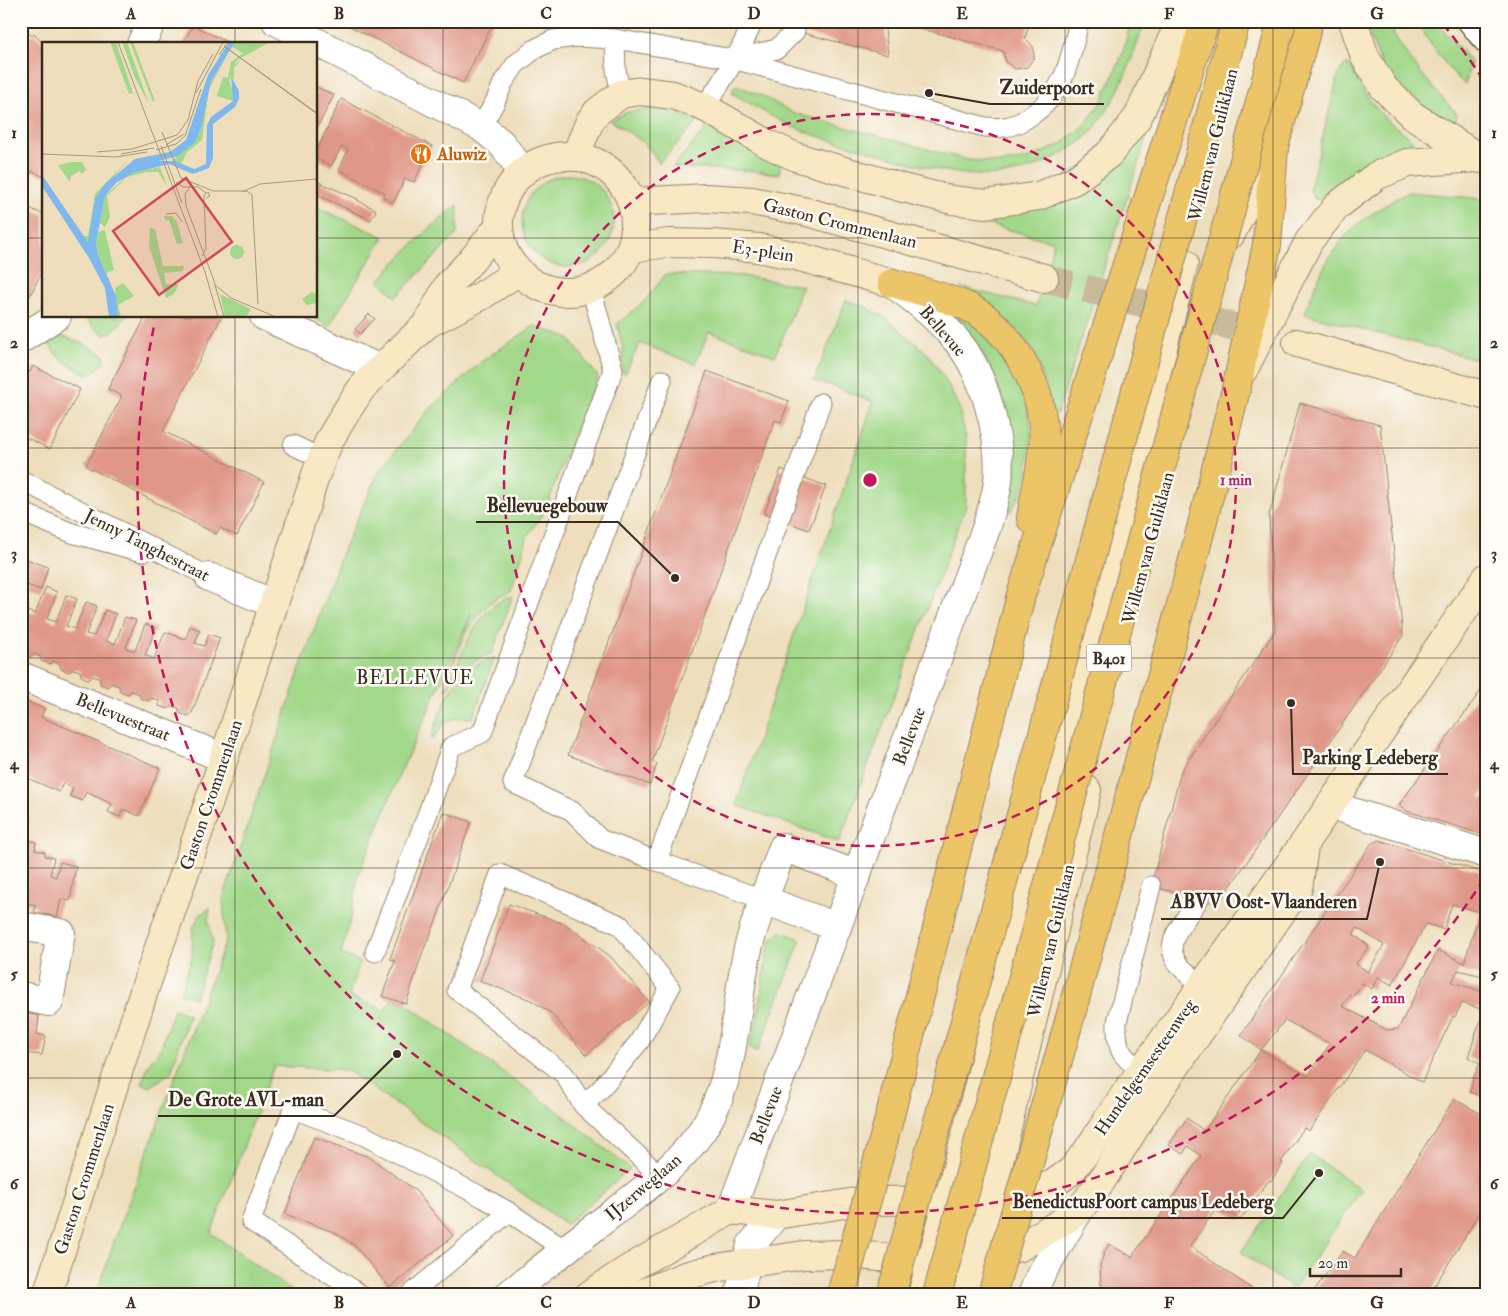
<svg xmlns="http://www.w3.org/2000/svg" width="1508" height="1316" viewBox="0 0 1508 1316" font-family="'IM FELL Double Pica',serif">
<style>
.green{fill:#a1d889;stroke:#6e8154}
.building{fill:#e09787;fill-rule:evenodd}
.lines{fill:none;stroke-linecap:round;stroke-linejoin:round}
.secondary-tunnel{stroke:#caba9c;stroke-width:28;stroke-dasharray:28 14;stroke-linecap:butt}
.lane-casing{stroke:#94846d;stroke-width:21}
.street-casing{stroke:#94846d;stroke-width:30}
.secondary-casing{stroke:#94846d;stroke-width:30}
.primary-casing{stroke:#94846d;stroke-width:30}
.highway-casing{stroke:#94846d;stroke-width:30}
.lane{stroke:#fff;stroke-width:19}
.street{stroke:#fff;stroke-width:28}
.secondary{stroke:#f8e8c3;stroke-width:28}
.primary{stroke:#edc569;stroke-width:28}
.highway{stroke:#edc569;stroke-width:28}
.tram{stroke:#3b2a1e;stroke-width:1}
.highway-bridge-casing{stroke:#94846d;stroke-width:30;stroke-linecap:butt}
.highway-bridge{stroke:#edc569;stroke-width:28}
.grid{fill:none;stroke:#3b2a1e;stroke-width:1;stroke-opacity:0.55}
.ring{fill:none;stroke:#c2185b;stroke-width:2.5;stroke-dasharray:9 6}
.labels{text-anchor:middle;stroke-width:5;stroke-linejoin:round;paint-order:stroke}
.shield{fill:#fdfcf7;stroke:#75695f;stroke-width:1}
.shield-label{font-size:16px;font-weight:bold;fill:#3b2a1e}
.street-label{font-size:18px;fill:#3b2a1e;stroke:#fdfcf7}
.food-label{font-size:18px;font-weight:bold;fill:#c56008;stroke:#fdfcf7;text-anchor:start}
.neighbourhood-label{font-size:19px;letter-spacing:1px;fill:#3b2a1e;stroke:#fdfcf7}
.inset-road{fill:none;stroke:#a6967d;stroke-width:1}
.view{fill:#d1495b;fill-opacity:0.15;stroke:#d1495b;stroke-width:2.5}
.inset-edge{fill:none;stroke:#3b2a1e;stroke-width:2.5}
.centre{fill:#c2185b;stroke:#fdfcf7;stroke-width:2.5}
.ring-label{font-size:15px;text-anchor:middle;font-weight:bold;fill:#c2185b;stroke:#fdfcf7;stroke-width:5;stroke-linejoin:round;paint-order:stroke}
.leader{fill:none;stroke:#3b2a1e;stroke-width:2}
.callout-dot{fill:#3b2a1e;stroke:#fdfcf7;stroke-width:2}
.callout-label{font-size:19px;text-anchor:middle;font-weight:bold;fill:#3b2a1e;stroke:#fdfcf7;stroke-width:5;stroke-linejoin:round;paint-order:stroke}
.neatline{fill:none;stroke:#3b2a1e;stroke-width:2}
.grid-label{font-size:16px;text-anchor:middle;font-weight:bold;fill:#3b2a1e}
</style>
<rect width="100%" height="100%" fill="#fdfcf7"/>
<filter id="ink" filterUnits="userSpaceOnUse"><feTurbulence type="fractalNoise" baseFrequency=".02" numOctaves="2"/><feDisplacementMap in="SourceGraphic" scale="10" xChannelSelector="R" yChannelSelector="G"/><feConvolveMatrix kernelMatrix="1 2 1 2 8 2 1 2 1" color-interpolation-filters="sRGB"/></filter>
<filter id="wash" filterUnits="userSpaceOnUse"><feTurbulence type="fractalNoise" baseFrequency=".0096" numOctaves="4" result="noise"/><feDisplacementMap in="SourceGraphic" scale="20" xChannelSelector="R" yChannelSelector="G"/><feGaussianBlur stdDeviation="1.12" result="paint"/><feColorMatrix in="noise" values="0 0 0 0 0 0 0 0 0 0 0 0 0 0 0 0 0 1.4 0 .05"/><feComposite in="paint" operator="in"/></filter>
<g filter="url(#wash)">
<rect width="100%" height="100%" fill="#eedebc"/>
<g class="green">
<path d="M1131 21H1145C1131 61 1117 107 1085 138 1068 153 1030 172 1007 174 959 180 912 163 867 150 838 142 807 135 781 121 764 113 748 102 732 93L735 85 763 96 793 113 968 160 1002 163 1027 159 1062 144 1086 123 1102 101 1122 55Z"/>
<path d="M1364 21H1387C1404 57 1431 85 1457 114L1453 129 1388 81Z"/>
<path d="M1416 21H1438L1445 32 1471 62 1465 85C1445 66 1430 44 1416 21Z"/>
<path d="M1345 65H1349L1352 69C1362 91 1374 109 1393 125 1400 131 1409 135 1414 143L1410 148 1358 169 1323 196 1319 199H1314L1310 188 1339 72Z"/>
<path d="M652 109 671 112 698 121 659 163C649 144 629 131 610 121L627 112Z"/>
<path d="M708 126 781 162 779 174C744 169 708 170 673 167Z"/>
<path d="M1146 127H1150L1057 414 1052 412C1047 395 1043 377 1037 360 1023 326 990 306 960 287L1036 306 1054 242 973 220 977 215 1005 214Z"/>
<circle cx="568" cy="221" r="46"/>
<path d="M1409 192 1466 197 1487 200V362L1305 314C1327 248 1347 224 1409 192Z"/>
<path d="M458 205 457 234 396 297 379 281C403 252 429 228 458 205Z"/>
<path d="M316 207 384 237 329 326 310 316H316Z"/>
<path d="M666 274 742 276 803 286 775 356 709 332 695 364 640 343 625 374 622 372 623 347 617 324 644 302Z"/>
<path d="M846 300 868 308 886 318 928 354 945 379 958 405 966 438V506L839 842 736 805 873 402 833 386 814 381Z"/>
<path d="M88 316H128L113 331 105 335 94 328 87 319Z"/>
<path d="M957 317 977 325 1001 350 1024 393 1031 427 1028 474 1022 491 1011 511H1007C1019 438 1005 374 957 317Z"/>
<path d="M534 326 568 337 598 377 565 456 546 509 528 535 511 591C506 594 499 596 494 600 470 617 459 650 448 675L471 614 398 778 358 876 351 917 341 954 360 962 349 996 385 1010 392 999 406 1004 558 1111 630 1169 566 1224 347 1070 274 1066 211 1233 298 1295H96L116 1236 226 940 223 899 303 660 343 550 379 471 428 411 482 361Z"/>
<path d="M52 335C71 337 87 345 104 355 105 365 97 371 88 374 72 368 51 357 48 338Z"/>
<path d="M513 596 492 653C472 661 458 672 446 690 459 661 470 625 495 604 500 600 507 598 513 596Z"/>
<path d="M495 657 473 718C452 716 444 720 434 739L431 738C441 711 450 679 477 665 482 661 489 660 495 657Z"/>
<path d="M210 908 208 921 213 942 195 998 180 993 192 957 193 928 200 915Z"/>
<path d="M781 932 801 939 758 1051 749 1049 757 1020 769 944 775 936Z"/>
<path d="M174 1009 189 1015 171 1072 150 1087 142 1083 149 1063 160 1050Z"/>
<path d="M1310 1154 1362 1190 1293 1289 1241 1252Z"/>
</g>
<g id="blocks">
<g class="building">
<path d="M21 21 29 29 27 31 32 36 34 34 44 45V177L32 171 31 174 21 169Z"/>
<path d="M339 21H494L463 83Z"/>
<path d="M760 21H884L888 55 760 22Z"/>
<path d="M893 21H1030L1025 38 1033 46 1034 58 1027 67 1016 69 1006 62 1003 51Z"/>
<path d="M193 25 231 44H183Z"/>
<path d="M316 87 334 95 316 130Z"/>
<path d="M341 99 432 146 414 182 405 179 393 203 383 197 385 193 339 170 348 150 342 146 331 166 316 158V152Z"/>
<path d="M316 181 358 199 357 200 376 210 371 220 316 194Z"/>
<path d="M21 204 44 215V268L21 313Z"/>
<path d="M369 314 375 319 360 334 355 329Z"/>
<path d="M146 316H222L163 431 264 482 237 536 220 528 216 534 86 466 122 396 108 389Z"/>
<path d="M33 366 80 389 50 449 21 435V368L30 372Z"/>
<path d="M707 371 789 401 781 422 775 420 652 762 657 764 650 785 568 755Z"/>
<path d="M1300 403 1380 425 1403 636 1218 904 1151 886 1181 771 1275 631 1269 516Z"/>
<path d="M781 469 826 486 809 530 764 514Z"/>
<path d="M21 557 48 567 41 590 21 583Z"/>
<path d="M46 587 57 592 47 619 56 622 66 595 77 599 66 626 75 629 86 602 97 606 86 634 94 636 105 610 116 614 106 641 115 644 125 617 136 620 126 648 135 651 145 624 156 628 145 655 154 659 165 632 186 639 190 626 200 630 195 643 204 646 209 634 220 638 192 713 188 716 179 713V708L171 706 168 709 159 706V701L152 698 148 701 140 698 139 694 132 691 128 694 120 691 119 686 112 683 108 687 100 684V679L93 676 89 680 81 676 80 671 73 669 69 672 61 669 60 664 53 661 50 664 41 661V657L34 654 30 657 22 654 21 603 29 606 27 611 35 614Z"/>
<path d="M1487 682V788L1480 798 1487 800V836L1407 811 1399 805Z"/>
<path d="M23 700 45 709 41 717 160 768 139 816 123 809 120 817 108 812 112 804 86 792 82 801 70 796 73 788 63 783 59 792 21 775V764L26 753 21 751V704Z"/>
<path d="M443 812 471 822 434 926 423 951 406 1004 382 996 395 961 390 959Z"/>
<path d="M21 839 36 842 35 850 45 852V856L54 858 50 875 56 877 60 862 76 866 70 901 61 899 57 917 34 912 36 905 21 902Z"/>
<path d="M1379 840 1487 874V977L1458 970 1452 982 1487 993V1099L1470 1092 1473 1079 1480 1063 1468 1057 1484 1010 1462 1003 1455 1017 1453 1016 1422 1082 1365 1050 1309 1131 1304 1128 1281 1162 1283 1163 1271 1181 1269 1180 1240 1220 1218 1206 1190 1246 1252 1289 1249 1295H1104L1101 1283 1100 1266 1104 1253 1109 1244 1132 1257 1201 1156 1188 1146 1183 1154 1169 1145 1187 1118 1204 1131 1261 1050 1308 1076 1330 1044 1285 1020 1261 1050 1241 1035 1372 843ZM1452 904 1480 912 1464 963 1438 950 1398 1029 1387 1030 1342 1006 1350 996 1349 994 1354 995 1362 983 1372 989 1378 977 1392 985 1426 924 1444 929ZM1357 928 1384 945 1368 972 1356 964 1369 946 1353 934Z"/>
<path d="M509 904 565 924 610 956 649 1002 586 1055 551 1013 531 1000 480 981Z"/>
<path d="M21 1012 39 1016 37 1034 46 1036 42 1055 21 1053Z"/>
<path d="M1454 1099 1487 1117V1201L1429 1295H1311L1343 1251 1355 1258Z"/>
<path d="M314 1137 369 1157 415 1190 453 1236 390 1288 355 1246 336 1233 285 1214Z"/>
</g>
</g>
</g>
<g filter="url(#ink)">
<use href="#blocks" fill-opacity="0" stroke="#94846d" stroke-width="1"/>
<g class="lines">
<path class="secondary-tunnel" d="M1044 278 1297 343"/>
<g class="lane-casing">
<g id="lane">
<path d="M1466 21 1487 46"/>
<path d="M615 39 616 70 621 94"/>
<path d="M734 59 777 49 795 31"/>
<path d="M704 107C723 81 741 51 753 21"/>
<path d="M481 127 495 102 504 81 516 64 535 49 553 40 576 37 615 39 733 59 985 127C991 127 998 128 1004 127 1013 126 1022 122 1029 117 1065 94 1070 60 1079 21"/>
<path d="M293 445 322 459"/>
<path d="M21 480 209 577"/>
<path d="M21 512 72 533 143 552"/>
<path d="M657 861 600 839 572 811 513 783 662 380"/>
<path d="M1199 899C1172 938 1154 954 1203 984L1206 997"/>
<path d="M764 900 657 861 821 403"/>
<path d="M375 952 426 818 451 747 482 733 613 370 591 288"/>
<path d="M1142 1071C1120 1056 1116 1048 1117 1022L1151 886"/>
<path d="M583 1105 599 1091 639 1042 670 988 620 925 500 874 457 990 564 1074 583 1105 660 1176"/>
<path d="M361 1295 251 1221 293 1109 363 1135 484 1198 509 1212 565 1250"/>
<path d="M410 1295 509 1212"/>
</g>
</g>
<g class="street-casing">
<g id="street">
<path d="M276 21 481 127 501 143 523 172"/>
<path d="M141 44 152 21"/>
<path d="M264 316 380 369"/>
<path d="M21 339 57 316"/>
<path d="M209 577 274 604"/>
<path d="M21 676 224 758"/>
<path d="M1330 805 1487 854"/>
<path d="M764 900 837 927"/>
<path d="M21 926 61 933 49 1002 21 996"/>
<path d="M731 1210 987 526C991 511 996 497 998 482 1002 439 985 374 957 341 938 318 916 300 892 283"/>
<path d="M508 1295C542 1268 575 1242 609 1216 645 1188 686 1161 709 1119 736 1069 734 1013 746 958 754 920 770 884 783 847L857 875"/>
<path d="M739 1295 751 1245 776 1215"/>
<path d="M1032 1295 1040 1276 1078 1212"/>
</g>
</g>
<g class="secondary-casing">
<g id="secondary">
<path d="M1353 21 1365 57 1384 88 1412 115 1481 159"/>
<circle cx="567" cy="224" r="68"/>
<path d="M575 157 590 121 597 112 621 94 641 91 673 95 704 107 768 144 796 157 903 188 952 200 986 204 1039 196 1075 180 1109 154 1138 117 1180 21"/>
<path d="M632 202 706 198 752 201 807 212 1044 278"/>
<path d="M1231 234 1274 147"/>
<path d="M631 248 669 243 714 244 759 248 796 256 892 283"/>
<path d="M427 324 448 285 472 260 499 226"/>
<path d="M1297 343 1487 396"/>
<path d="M1244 369 1309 241 1337 206 1376 176 1407 163 1477 158"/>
<path d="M985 1256 1020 1247 1078 1212 1102 1180 1148 1107 1298 888 1304 847"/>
<path d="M47 1295 144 991 224 758 316 474 329 441 346 412 361 389 380 369 427 324 481 296 519 271"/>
<path d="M589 1295 627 1270 731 1210 776 1215 862 1201 990 1200 1031 1191 1053 1184 1071 1171 1087 1151 1127 1091 1305 842 1487 577"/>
<path d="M638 1295 685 1276 715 1268 804 1255 846 1254 923 1261"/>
<path d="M922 1295 970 1120 1184 263"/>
<path d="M966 1295 974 1260 990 1200 1087 790"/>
</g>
</g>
<g class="primary-casing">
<path id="primary" d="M1237 385 1267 245 1274 146 1309 21"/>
</g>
<g class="highway-casing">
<g id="highway">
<path d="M892 283C918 290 943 296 968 307 1009 327 1039 380 1043 425 1046 453 1035 490 1031 519"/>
<path d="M1193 560 1237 385"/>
<path d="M1021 595 1205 21"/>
</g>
</g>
<use href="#lane" class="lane"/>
<use href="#street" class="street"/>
<use href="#secondary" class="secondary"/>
<use href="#primary" class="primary"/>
<use href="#highway" class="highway"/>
<g class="tram">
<path d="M1454 21 1473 46 1487 59"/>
<path d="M1478 21 1487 33"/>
</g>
<g class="highway-bridge-casing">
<g id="highway-bridge">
<path d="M841 1295 888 1123 1021 595"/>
<path d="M891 1295 1236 21"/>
<path d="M937 1295 1282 21"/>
<path d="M992 1295 1071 1014 1193 560"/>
</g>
</g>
<use href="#highway-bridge" class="highway-bridge"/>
</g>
</g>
<path class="grid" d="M235 21V44M443 21V1295M650 21V1295M858 21V1295M1065 21V1295M1273 21V1295M21 238H44M316 238H1487M235 316V1295M21 448H1487M21 658H1487M21 868H1487M21 1078H1487"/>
<g class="ring">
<circle cx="870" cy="480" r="366"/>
<path d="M1484 879A732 732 0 0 1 155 322M1443 24A732 732 0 0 1 1484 81"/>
</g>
<defs>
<g id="restaurant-disc" transform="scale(1.125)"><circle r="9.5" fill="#e8710a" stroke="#fdfcf7"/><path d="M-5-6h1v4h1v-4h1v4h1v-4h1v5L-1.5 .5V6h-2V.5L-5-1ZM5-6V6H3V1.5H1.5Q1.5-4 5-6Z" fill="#fff"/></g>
</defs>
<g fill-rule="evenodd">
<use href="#restaurant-disc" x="421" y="154"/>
</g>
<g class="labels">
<rect class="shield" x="1086.5" y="644.5" width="45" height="27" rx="4"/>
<g class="shield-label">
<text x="1109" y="664">B401</text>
</g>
<g class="street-label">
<text transform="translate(1213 145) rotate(-76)" y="6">Willem van Guliklaan</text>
<text transform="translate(840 223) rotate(14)" y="6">Gaston Crommenlaan</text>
<text transform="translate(763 251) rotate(9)" y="6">E3-plein</text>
<text transform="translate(943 331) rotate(49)" y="6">Bellevue</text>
<text transform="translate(147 545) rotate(27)" y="6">Jenny Tanghestraat</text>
<text transform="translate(1148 548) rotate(-75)" y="6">Willem van Guliklaan</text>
<text transform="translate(123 717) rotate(22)" y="6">Bellevuestraat</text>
<text transform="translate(909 736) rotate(-69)" y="6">Bellevue</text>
<text transform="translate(211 795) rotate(-71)" y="6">Gaston Crommenlaan</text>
<text transform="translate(1051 941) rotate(-77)" y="6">Willem van Guliklaan</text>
<text transform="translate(1145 1067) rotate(-55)" y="6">Hundelgemsesteenweg</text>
<text transform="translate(766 1115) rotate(-69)" y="6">Bellevue</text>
<text transform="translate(84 1179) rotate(-72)" y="6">Gaston Crommenlaan</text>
<text transform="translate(643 1187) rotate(-40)" y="6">IJzerweglaan</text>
</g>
<g class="food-label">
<text x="437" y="160">Aluwiz</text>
</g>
<g class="neighbourhood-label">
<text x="415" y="684">BELLEVUE</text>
</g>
</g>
<g transform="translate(42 42)">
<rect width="275" height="275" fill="#eedebc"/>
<path d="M68 0H74L91 51 87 52ZM80 0H85L107 62 93 36ZM88 0H91L113 59 111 60ZM193 0H228L195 18 193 21 191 29 194 21 199 17 192 27V37L189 34 187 39 192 52 191 59 175 54 181 35 186 36 189 20 201 11 190 5ZM187 10 167 47 160 98 145 110 139 122 131 118 155 95 167 43ZM86 118 53 157 47 198 43 200 34 186 41 194H46L53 152ZM30 120H40L44 128 40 132 37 129 29 134 28 140 16 123ZM118 125 125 144 116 130H104L85 135 65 154 68 175 63 185 58 181 56 190 63 188 72 228 64 231 56 213 54 200 63 154 87 132ZM122 174H130L135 180 141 201 135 202 127 178 124 179ZM108 186 113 187 121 224H142L141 229 122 231 124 242H137L132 252 124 256 107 204ZM188 210a7 7 0 1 1 14 0a7 7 0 1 1-14 0ZM81 241 92 254 76 263 79 275H76L73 246ZM275 247V261L264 263 260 257 270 250 274 252ZM178 252 209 267 204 275H183Z" fill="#a1d889"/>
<path d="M187 0H193L169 39 159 86 153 100 136 114 116 119H133L152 127 164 122 165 83 169 75 191 59 189 34 197 49V57L193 65 171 82V116L167 126 151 132 127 122 91 131 74 141 63 154 54 200 56 213 74 254 76 275H67L63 246 47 216 0 144V133L46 200 53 157 63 142 93 117 128 110 144 98 166 33Z" fill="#7fb7ef"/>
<path class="inset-road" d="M76 0 163 230 176 275M182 4 275 72M182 4 275 71M177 13 186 0M154 51 181 0M120 90 139 136 171 149H205L210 153 216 262M124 103 142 92M119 104 140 161M114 108 134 102 143 94 159 47M55 110 90 107 135 93 146 78 156 39 171 12M0 112 74 115 105 110M79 112 112 106M134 140 141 145H156L164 151M200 150 218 142 275 137M144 164 143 152 148 145M144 164 171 236 182 275M124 172 134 171 140 180M160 214 164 207 162 153 166 150 168 154 164 156M173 243 189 256 234 275"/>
<path class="view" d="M144 136 190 200 117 253 71 189Z"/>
<rect width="275" height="275" class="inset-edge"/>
</g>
<circle cx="870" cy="480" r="8" class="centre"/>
<g class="ring-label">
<text x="1236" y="485">1 min</text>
<text x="1388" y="1003">2 min</text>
</g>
<path class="leader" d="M929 93L990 104H1104M675 578L618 522H476M1291 703L1293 774H1448M1380 862L1367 919H1161M397 1054L334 1116H158M1319 1173L1283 1218H1002"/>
<g class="callout-dot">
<circle cx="929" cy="93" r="5"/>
<circle cx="675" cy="578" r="5"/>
<circle cx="1291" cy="703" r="5"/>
<circle cx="1380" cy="862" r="5"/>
<circle cx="397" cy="1054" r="5"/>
<circle cx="1319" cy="1173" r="5"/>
</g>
<g class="callout-label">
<text x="1047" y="94">Zuiderpoort</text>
<text x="547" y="512">Bellevuegebouw</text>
<text x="1370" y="764">Parking Ledeberg</text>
<text x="1264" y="908">ABVV Oost-Vlaanderen</text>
<text x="246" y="1106">De Grote AVL-man</text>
<text x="1143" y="1208">BenedictusPoort campus Ledeberg</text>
</g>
<rect width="1508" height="1316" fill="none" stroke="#fdfcf7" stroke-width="55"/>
<path d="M1310 1268v8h91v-8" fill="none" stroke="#3b2a1e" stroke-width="2.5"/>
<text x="1318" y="1268" font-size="15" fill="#3b2a1e" stroke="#fdfcf7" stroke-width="4" paint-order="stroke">20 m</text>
<rect x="28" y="28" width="1452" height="1260" class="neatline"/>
<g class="grid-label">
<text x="131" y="19">A</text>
<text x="339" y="19">B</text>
<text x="546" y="19">C</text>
<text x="754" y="19">D</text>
<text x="962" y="19">E</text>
<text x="1169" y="19">F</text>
<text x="1377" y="19">G</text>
<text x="14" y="138">1</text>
<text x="1494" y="138">1</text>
<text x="14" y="348">2</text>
<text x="1494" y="348">2</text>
<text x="14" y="559">3</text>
<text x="1494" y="559">3</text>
<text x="14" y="769">4</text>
<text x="1494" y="769">4</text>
<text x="14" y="979">5</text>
<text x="1494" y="979">5</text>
<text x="14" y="1189">6</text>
<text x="1494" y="1189">6</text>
<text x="131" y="1308">A</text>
<text x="339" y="1308">B</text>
<text x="546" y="1308">C</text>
<text x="754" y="1308">D</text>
<text x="962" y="1308">E</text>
<text x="1169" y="1308">F</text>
<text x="1377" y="1308">G</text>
</g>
</svg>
